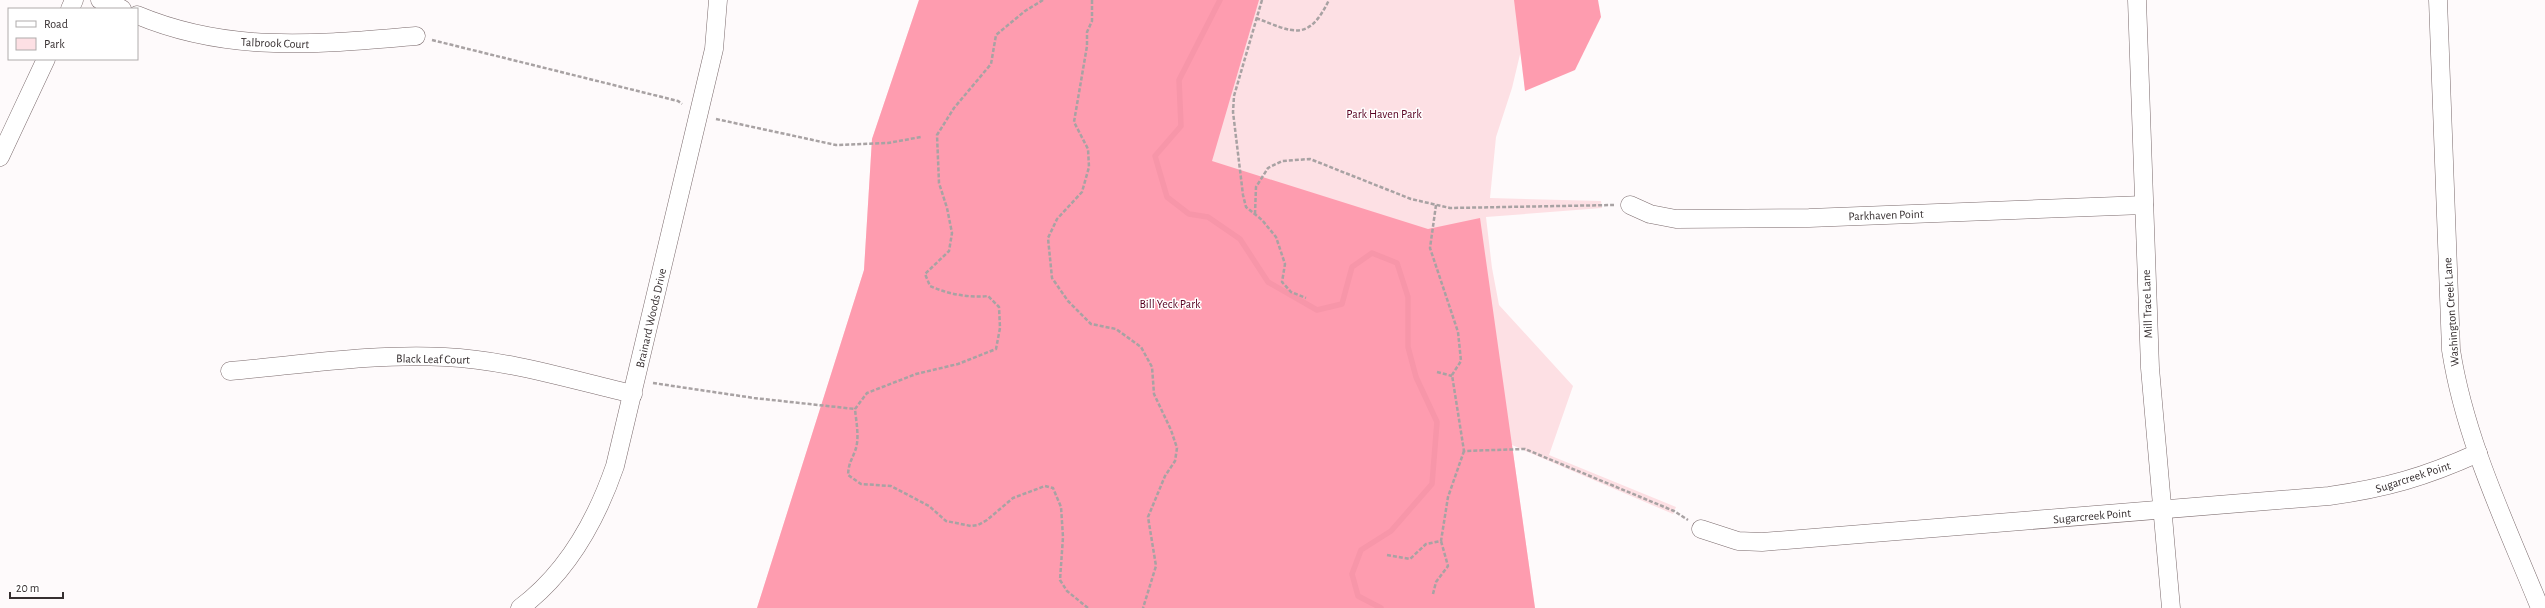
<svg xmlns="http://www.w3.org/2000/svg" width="2545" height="608" viewBox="0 0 2545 608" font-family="'Alegreya Sans',sans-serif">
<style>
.green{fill:#fde0e4}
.forest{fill:#fe9caf}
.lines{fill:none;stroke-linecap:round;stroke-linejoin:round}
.stream{stroke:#f796a9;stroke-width:5.5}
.minor-casing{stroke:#7b6b6d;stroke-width:19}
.path{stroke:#a8a2a3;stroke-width:2.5;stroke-dasharray:4 2;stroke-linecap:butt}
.minor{stroke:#fff;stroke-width:18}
.labels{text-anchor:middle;stroke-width:3;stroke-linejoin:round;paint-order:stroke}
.street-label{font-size:12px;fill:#362f30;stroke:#fff}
.park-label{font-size:12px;fill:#570020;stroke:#fff}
</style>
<rect width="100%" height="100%" fill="#fefafb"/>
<path class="green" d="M919 0H1533L1512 88 1496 137 1490 198 1601 201 1602 208 1486 217 1492 268 1499 305 1573 386 1549 455 1676 507 1673 514 1512 445 1535 608H757L864 270 872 139Z"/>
<g class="forest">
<path d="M919 0H1259L1212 161 1428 229 1480 218 1535 608H757L864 270 872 139Z"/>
<path d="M1514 0H1598L1601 17 1575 70 1525 91Z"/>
</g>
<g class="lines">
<path class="stream" d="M1220 0 1179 80 1181 126 1155 156 1167 197 1189 214 1208 217 1240 239 1268 282 1317 310 1342 304 1352 267 1372 253 1397 263 1408 297V347L1416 377 1437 422 1432 484 1391 531 1361 550 1352 574 1358 596 1381 608"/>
<g class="minor-casing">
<g id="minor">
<path d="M100 0 122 9"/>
<path d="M2137 0 2150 368 2171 608"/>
<path d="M2438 0 2451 350C2465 440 2506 524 2540 608"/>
<path d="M70 9 74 0"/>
<path d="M137 15C230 54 319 44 416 36"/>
<path d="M0 157 46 59"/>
<path d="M1630 205 1650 214 1676 219 1809 218 2144 205"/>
<path d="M230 371C299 365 376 353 445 357 509 360 572 380 633 394"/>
<path d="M1701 529 1738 541 1762 542 2329 496C2386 488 2425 477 2478 453"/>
<path d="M520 608C567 573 596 521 615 466L714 49 718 0"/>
</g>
</g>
<g class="path">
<path d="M1043 0 1025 11 996 35 991 64 954 108 937 135 939 183 947 208 952 233 949 251 925 274 930 286C948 294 968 298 988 296L999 307 1000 328 996 349 958 364 916 374 867 393 855 409C856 421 860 439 855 451 851 462 849 462 848 475L861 484 891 486 929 506 946 521 971 526 978 525 987 520 1013 498 1045 486 1053 488 1061 507 1063 537 1060 580 1067 591 1088 608"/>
<path d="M1092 0V21L1087 32V46L1074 122 1088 149 1089 167 1082 192 1057 219 1048 238 1052 278 1068 301 1091 324 1116 329 1141 347 1152 367 1154 394 1171 430 1177 448 1175 461 1165 476 1148 517 1156 566 1143 608"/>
<path d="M1262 0 1234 96 1233 112 1243 195 1246 207 1262 220 1276 237 1285 264 1282 282 1291 292 1306 298"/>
<path d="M1256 18C1293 32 1308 43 1329 0"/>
<path d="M432 40 678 101 682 104"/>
<path d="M716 119 836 145 888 143 921 137"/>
<path d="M1436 205 1430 248 1458 332 1461 361 1452 375 1464 451 1525 449 1674 511 1688 520"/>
<path d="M1255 214 1256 187 1268 168 1282 161 1310 159 1411 199 1450 208 1614 205"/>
<path d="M1437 372 1452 376"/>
<path d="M653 383 754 398 855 409"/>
<path d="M1387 555 1410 559 1426 544 1441 541 1448 497 1464 451"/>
<path d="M1433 594 1436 582 1448 566 1441 541"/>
</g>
<use href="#minor" class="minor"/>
</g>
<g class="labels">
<g class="street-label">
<text transform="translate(275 43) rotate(2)" y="4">Talbrook Court</text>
<text transform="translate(1886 215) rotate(-2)" y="4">Parkhaven Point</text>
<text transform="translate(2147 304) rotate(-92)" y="4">Mill Trace Lane</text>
<text transform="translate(2451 312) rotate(-94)" y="4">Washington Creek Lane</text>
<text transform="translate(651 318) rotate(-77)" y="4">Brainard Woods Drive</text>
<text transform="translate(433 359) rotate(1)" y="4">Black Leaf Court</text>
<text transform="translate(2413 477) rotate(-18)" y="4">Sugarcreek Point</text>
<text transform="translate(2092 516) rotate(-5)" y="4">Sugarcreek Point</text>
</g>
<g class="park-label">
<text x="1384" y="118">Park Haven Park</text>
<text x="1170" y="308">Bill Yeck Park</text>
</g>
</g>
<rect x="8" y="8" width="130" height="52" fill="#ffffff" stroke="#afacac"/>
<rect x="16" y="21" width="20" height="6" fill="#ffffff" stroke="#afacac"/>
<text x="44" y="28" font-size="12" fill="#362f30">Road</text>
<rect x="16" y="38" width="20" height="12" fill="#fde0e4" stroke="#afacac"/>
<text x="44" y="48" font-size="12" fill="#362f30">Park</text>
<path d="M10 592v6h53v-6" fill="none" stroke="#362f30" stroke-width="2"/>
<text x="16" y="592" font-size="12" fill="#362f30" stroke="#ffffff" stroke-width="3" paint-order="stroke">20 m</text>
</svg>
